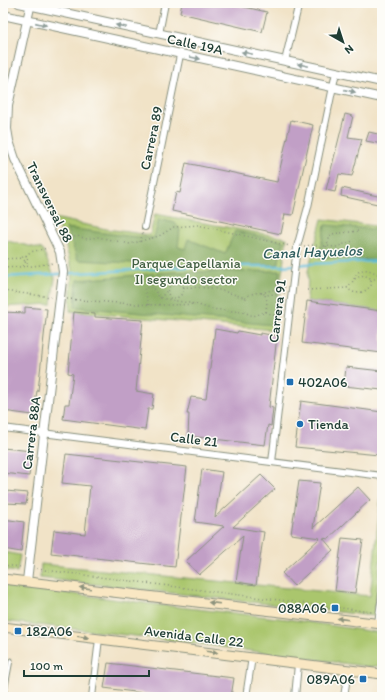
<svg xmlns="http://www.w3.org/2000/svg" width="385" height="700" viewBox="0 0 385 700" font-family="Itim,sans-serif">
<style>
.green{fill:#aac66d;stroke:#648250}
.forest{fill:#87ab60;stroke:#53744a}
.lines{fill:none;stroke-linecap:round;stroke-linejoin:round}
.stream{stroke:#5fbedd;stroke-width:2.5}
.building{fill:#c19fc6}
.service-casing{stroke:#88907e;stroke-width:5}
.minor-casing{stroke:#88907e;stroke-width:8}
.tertiary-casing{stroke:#88907e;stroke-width:10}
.secondary-casing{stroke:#88907e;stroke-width:11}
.path{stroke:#88907e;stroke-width:1.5;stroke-dasharray:1 3;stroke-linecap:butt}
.service{stroke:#fff;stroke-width:3}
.minor{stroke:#fff;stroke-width:6}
.tertiary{stroke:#fff;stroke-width:8}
.secondary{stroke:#f9e7c3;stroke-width:9}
.oneway{fill:#8f9e9a}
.oneway2{fill:#8c927c}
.poi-dot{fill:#1f6fb2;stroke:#fdfcf7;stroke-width:1.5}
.labels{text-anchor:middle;stroke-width:3;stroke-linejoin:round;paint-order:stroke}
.street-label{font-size:14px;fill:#1f3d34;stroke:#fdfcf7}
.park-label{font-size:14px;fill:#425f42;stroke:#fdfcf7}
.poi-label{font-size:14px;fill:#1f3d34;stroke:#fdfcf7;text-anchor:start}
.water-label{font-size:15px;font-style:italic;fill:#2f5d5e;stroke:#fdfcf7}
</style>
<rect width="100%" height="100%" fill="#fdfcf7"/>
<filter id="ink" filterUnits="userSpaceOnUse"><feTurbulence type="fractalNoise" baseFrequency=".025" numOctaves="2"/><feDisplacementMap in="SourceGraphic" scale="8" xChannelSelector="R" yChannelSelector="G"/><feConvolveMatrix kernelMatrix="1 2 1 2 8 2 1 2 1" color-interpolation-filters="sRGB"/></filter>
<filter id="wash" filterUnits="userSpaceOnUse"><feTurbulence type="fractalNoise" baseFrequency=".012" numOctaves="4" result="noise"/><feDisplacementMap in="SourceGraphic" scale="16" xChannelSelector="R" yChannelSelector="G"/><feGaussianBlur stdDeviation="0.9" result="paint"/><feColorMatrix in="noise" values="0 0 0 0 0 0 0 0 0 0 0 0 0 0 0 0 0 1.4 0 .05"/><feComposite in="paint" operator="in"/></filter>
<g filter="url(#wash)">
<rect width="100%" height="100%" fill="#f1e3c7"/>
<g class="green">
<path d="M155 214 287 238 274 330 70 311 72 270 64 240 54 218 106 229 150 235Z"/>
<path d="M322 219 382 227V311L307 301 308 271Z"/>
<path d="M3 240 42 249 55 278 51 304 3 307Z"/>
<path d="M382 487V546L374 616 40 578 41 564 370 596Z"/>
<path d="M3 552 20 555 17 572 3 570Z"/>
<path d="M3 585 152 604 287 619 382 633V665L371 667 170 640 3 621Z"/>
</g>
<g class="forest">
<path d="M159 219 175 223 180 230 178 247 185 249 188 239 225 254 235 231 284 241 278 265 184 266 78 260 66 228 127 236 154 238Z"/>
<path d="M325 225 382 230V261L319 257Z"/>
<path d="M280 271 273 325 75 307 77 280 174 272Z"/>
</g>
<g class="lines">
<path class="stream" d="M3 277 207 266H282L306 264 382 261"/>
</g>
<g id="blocks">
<g class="building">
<path d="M182 3H226L267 12 262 32 180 13Z"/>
<path d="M345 114 353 116 348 137 362 139 352 176 339 174 335 192 326 190Z"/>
<path d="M291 120 313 125 293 215 285 214 281 234 172 211 176 192 180 193 186 163 277 182Z"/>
<path d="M369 132 382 135V144L366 141Z"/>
<path d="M342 188 382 197V205L341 196Z"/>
<path d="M307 301 382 311V353L302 343Z"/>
<path d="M25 307 47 309 38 391H37L33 415 3 411V312L25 313Z"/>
<path d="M74 312 95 314V317L143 320 136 391 154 394 152 409H148L145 430 63 419 65 404H69L73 374 68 373Z"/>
<path d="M215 329 237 333 238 331 260 335V333L277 336 269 407 273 408 271 426 268 425 265 445 188 436 189 414H187L191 397 206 399Z"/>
<path d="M346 367 382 371V390L344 386Z"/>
<path d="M301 401 382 412V431L379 455 295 447Z"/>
<path d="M3 448 32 451 29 476 3 473Z"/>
<path d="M66 454 187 467 175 567 51 553 54 530 85 534 90 486 62 483Z"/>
<path d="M202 469 222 472 215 517 261 475 275 489 233 527 264 532 256 585 236 582 243 536 199 575 186 561 224 526 195 522Z"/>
<path d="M299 481 320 483 313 528 358 487 370 500 328 539 323 538 333 550 294 586 282 573 320 538 291 534Z"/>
<path d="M6 491 28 493 26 504 5 503Z"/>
<path d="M3 519 24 522 21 552 3 549Z"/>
<path d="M342 538 363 540 355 593 335 591Z"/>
<path d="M108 663 234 678 231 697H173L104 688Z"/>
</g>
</g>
</g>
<g filter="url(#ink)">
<use href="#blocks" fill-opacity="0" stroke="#88907e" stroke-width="1"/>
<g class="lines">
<g class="service-casing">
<path id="service" d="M4 697 11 660"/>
</g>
<g class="minor-casing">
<g id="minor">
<path d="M159 34 165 3"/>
<path d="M285 61 299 3"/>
<path d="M145 227 180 55"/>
<path d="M3 428 382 476"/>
<path d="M272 462 297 247 308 207 336 72"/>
<path d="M378 623 382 595"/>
<path d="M92 697 99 639"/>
<path d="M246 697 252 657"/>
<path d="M295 697 298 664"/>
<path d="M344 697 348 670"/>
</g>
</g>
<g class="tertiary-casing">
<g id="tertiary">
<path d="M19 3 382 82"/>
<path d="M3 15 382 98"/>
<path d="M27 581 63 272 60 252 15 159 9 141 7 129 8 106 31 3"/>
</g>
</g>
<g class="secondary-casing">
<g id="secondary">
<path d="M3 579 382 624"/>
<path d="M3 627 382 674"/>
</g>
</g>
<g class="path">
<path d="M63 241 77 236 87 239 98 237 130 244 159 236 174 227 198 225 290 246"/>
<path d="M140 242 143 232"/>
<path d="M304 246 314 245 336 247 353 241"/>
<path d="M326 247 331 234 358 231"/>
<circle cx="25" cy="258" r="2.5"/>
<path d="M26 256 30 252 48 248"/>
<path d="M3 259 23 258"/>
<path d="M23 266 26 261 29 266"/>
<path d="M3 268 33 266 54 263"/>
<path d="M354 279C360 264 372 270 382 277"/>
<path d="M370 280 382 277"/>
<path d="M184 287 182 294 177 298H170L168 294 169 287 177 283 184 287 213 288 246 298C250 293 257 292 263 293L265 295"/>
<path d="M307 290 347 288 356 278 364 275 370 278 372 284C366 293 355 296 347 288"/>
<path d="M3 291 51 297"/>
<path d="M261 293 279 288 286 287"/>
<path d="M160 298 167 291"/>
<path d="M67 299C110 302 152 307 195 304"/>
<path d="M149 305 144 288 152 287 160 298 195 304 211 309 244 312 253 316 266 312 281 318"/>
<path d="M266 312 267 301 265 295 286 293"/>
<path d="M3 565 21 567"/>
<path d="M37 569 372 612"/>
</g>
<use href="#service" class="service"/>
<use href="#minor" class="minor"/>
<use href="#tertiary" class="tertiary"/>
<use href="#secondary" class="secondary"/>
</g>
<defs><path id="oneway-solid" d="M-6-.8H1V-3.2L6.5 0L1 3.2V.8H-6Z"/></defs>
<g class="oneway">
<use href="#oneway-solid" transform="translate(41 24) rotate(13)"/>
<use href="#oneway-solid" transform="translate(121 26) rotate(-168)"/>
<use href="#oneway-solid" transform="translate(247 53) rotate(-168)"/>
<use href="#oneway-solid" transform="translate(195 58) rotate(12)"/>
<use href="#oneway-solid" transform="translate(303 65) rotate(-168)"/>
<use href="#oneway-solid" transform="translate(350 91) rotate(13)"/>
</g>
<g class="oneway2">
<use href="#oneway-solid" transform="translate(85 588) rotate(-173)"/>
<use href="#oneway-solid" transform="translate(214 603) rotate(-173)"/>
<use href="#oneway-solid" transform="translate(343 619) rotate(-173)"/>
<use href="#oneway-solid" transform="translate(83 637) rotate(8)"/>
<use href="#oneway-solid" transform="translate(212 652) rotate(7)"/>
</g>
</g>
<g class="poi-dot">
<rect x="286" y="378" width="8" height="8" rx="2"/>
<circle cx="300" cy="424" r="4"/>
<rect x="331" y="604" width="8" height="8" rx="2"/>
<rect x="14" y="627" width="8" height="8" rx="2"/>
<rect x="359" y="675" width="8" height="8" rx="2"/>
</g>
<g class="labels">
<g class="street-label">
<text transform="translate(195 44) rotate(12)" y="5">Calle 19A</text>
<text transform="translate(151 138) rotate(-78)" y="5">Carrera 89</text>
<text transform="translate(50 202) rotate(64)" y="5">Transversal 88</text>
<text transform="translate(277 311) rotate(-83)" y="5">Carrera 91</text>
<text transform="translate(31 433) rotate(-83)" y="5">Carrera 88A</text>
<text transform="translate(194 439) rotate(7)" y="5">Calle 21</text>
<text transform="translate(194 636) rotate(7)" y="5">Avenida Calle 22</text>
</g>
<g class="park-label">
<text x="186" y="268">Parque Capellania<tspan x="186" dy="16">II segundo sector</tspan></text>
</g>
<g class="poi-label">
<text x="298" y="387">402A06</text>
<text x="308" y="429">Tienda</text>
<text x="327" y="613" text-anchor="end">088A06</text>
<text x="26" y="636">182A06</text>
<text x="355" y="684" text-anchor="end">089A06</text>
</g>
<g class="water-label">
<text transform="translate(312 252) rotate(-2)" y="5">Canal Hayuelos</text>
</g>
</g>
<rect width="385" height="700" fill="none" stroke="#fdfcf7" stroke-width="16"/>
<g transform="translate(343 42) rotate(141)" stroke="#fdfcf7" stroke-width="3" paint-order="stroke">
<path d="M0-3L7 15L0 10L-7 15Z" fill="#1f3d34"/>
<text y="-6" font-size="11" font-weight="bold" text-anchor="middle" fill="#1f3d34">N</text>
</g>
<path d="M24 670v6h125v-6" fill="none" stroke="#1f3d34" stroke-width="2"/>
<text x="30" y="670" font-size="12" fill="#1f3d34" stroke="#fdfcf7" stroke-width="3" paint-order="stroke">100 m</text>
</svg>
